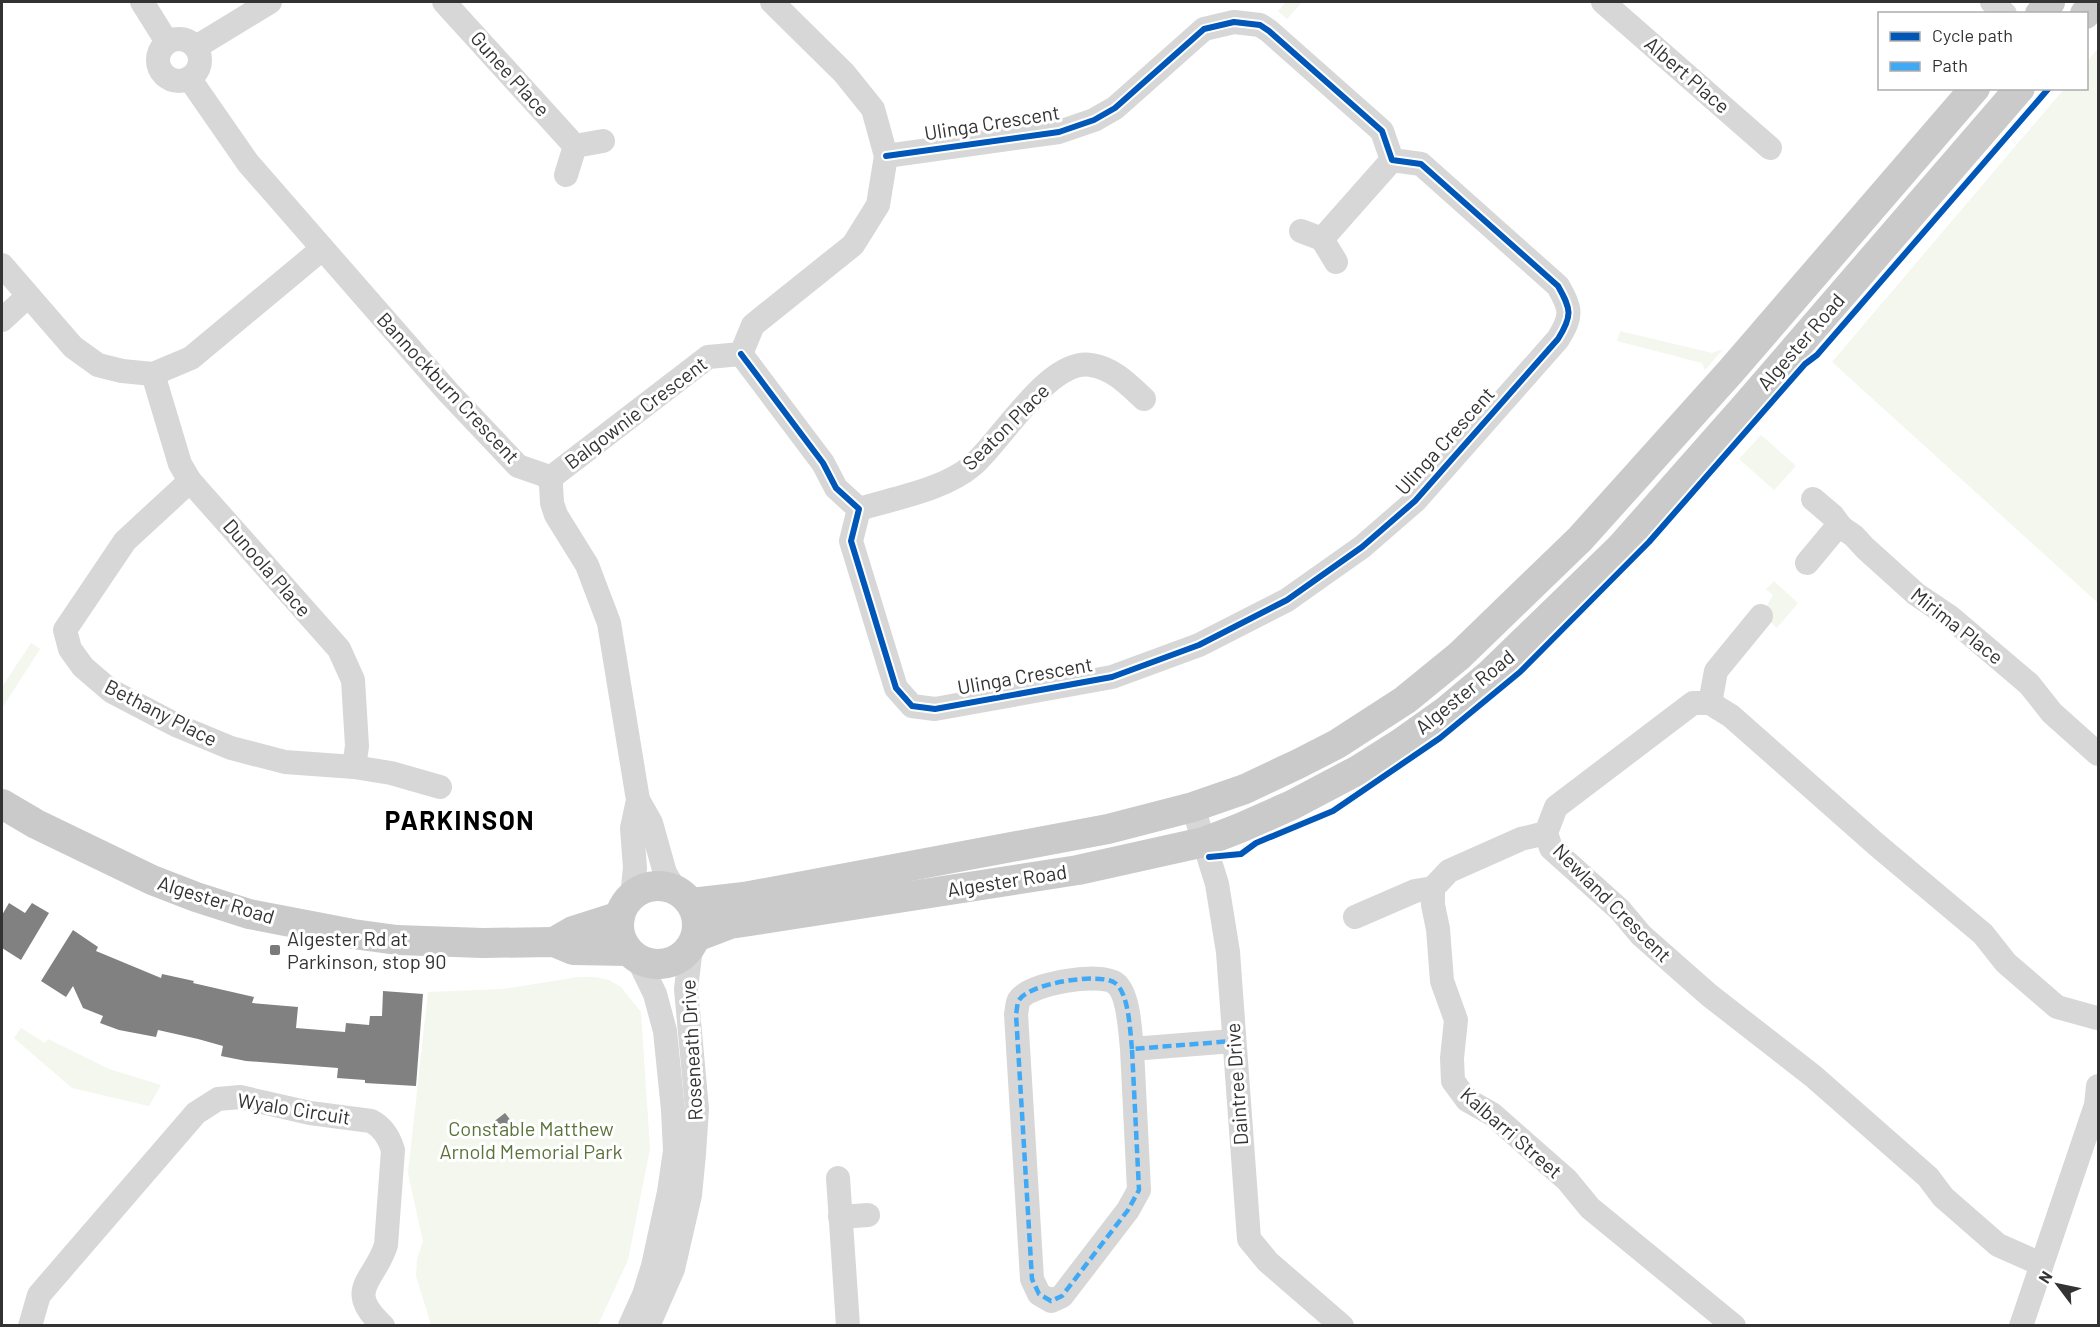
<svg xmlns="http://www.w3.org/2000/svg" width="2100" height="1327" viewBox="0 0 2100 1327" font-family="Barlow,sans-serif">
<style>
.green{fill:#f3f7ee}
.building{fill:#818181}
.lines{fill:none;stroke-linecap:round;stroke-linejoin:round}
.minor{stroke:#d7d7d7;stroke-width:24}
.major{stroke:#cacaca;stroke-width:30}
.quiet{stroke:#3fa9f5;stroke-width:4.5;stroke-dasharray:9 4.5;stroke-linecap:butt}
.cycleway-casing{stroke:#fff;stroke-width:10}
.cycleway{stroke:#0057b8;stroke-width:6}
.poi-dot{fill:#7a7a7a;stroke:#fff;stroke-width:2}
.labels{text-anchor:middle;stroke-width:6;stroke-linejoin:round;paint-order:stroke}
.street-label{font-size:20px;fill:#333;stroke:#fff}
.poi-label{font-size:20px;fill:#333;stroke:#fff;text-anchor:start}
.park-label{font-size:20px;fill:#5b733b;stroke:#fff}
.district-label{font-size:26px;font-weight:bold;letter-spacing:1.5px;fill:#000;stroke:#fff}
</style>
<rect width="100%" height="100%" fill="#fff"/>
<g class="green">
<path d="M1286 2H1302L1287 19 1278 11Z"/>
<path d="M2098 48V603L1832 362 2064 89 2086 88 2087 62Z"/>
<path d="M1620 331 1712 353 1723 349 1705 370 1702 363 1617 341Z"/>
<path d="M1761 435 1796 466 1774 490 1739 459Z"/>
<path d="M1774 581 1798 603 1777 628 1762 614 1773 595 1766 589Z"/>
<path d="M31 643 40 649 2 708V687Z"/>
<path d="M579 977H595L609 980 621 987 641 1012 650 1149 628 1260 598 1325H431L416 1276 417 1259 423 1242 408 1173 428 992 503 989Z"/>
<path d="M21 1028 45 1043 48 1039 109 1069 161 1085 149 1106 72 1088 14 1038Z"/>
</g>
<g class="building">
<path d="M9 903 25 913 32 903 49 913 21 960 2 948V915Z"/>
<path d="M73 930 98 947 96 951 161 978 162 974 194 981 193 983 254 997 252 1003 298 1007 296 1028 345 1032 346 1023 369 1025 370 1016H382L383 991 423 994 416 1086 365 1083V1080L337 1078 338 1068 246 1061 221 1056 223 1046 198 1039 158 1030 156 1037 119 1030 100 1023 103 1016 83 1008 73 986 66 997 41 981Z"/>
<path d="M505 1113 515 1126 502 1136 492 1123Z"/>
</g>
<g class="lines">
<g class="minor">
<path d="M142 2 167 42"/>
<path d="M444 2 575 146"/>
<path d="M1603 2 1770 148"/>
<path d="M1992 2 2005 14"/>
<circle cx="179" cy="60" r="21"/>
<path d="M196 47 270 2"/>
<path d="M189 78 248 163 448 392 518 466 544 475 549 479 551 485 552 503 556 515 587 565 609 623 638 800 632 828 635 868 632 896"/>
<path d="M566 175 575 146 603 141"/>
<path d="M1301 231 1322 239 1336 262"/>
<path d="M1322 239 1392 160"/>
<path d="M2 265 73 347 98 365 122 371 153 374 191 358 322 249"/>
<path d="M2 320 28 296"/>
<path d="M741 354 823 463 836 488 859 509 851 541 896 688 912 706 935 709 1112 677 1199 645 1287 600 1362 547 1415 501 1558 339C1573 315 1571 309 1558 286L1421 164 1392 160 1382 131 1269 31 1260 25 1234 22 1204 29 1115 108 1094 120 1059 132 886 156"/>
<path d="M153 374 180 464 190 481 339 649 353 680 357 746 354 767"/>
<path d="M549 479 708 357 741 354 753 325 853 245 878 205 886 156 873 109 844 73 772 2"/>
<path d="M190 481 125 541 65 630 70 649 83 667 111 691 178 726 231 748 285 762 354 767 391 773 440 787"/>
<path d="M1813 499 1833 516 1841 527 1854 536 1865 548 1916 594 1950 617 2029 684 2052 713 2098 754"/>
<path d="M859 509C895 498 944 490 973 465 1002 440 1049 358 1091 365 1113 368 1129 385 1144 399"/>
<path d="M1807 563 1832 533 1841 527"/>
<path d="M1710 703 1716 671 1761 616"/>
<path d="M638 800 651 823 665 873 675 889"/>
<path d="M1193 807 1217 884 1228 952 1249 1239 1268 1262 1342 1326"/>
<path d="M1546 833 1521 839 1449 871 1433 888V905L1438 929 1442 981 1456 1020 1452 1058 1453 1081 1467 1100 1492 1114 1567 1180 1590 1208 1734 1326"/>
<path d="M1355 917 1415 891 1433 888"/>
<path d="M1132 1049C1130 1031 1129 993 1115 983 1100 972 1030 983 1019 1000 1017 1003 1017 1010 1016 1014L1032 1279 1039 1294 1051 1301 1062 1296 1128 1210 1139 1190 1132 1049 1233 1041"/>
<path d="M838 1178 848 1326"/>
<path d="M840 1217 868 1215"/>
<path d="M2041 1264 1998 1245 1943 1197 1928 1177 1813 1076 1709 995 1641 935 1620 910 1551 848 1546 833 1556 807 1693 703H1710L1731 716 1877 845 1983 934 2006 963 2057 1007 2097 1018"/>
<path d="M30 1326 39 1295 196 1113 218 1099 240 1097 310 1113 371 1121C383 1127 389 1137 393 1150L386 1245C375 1281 343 1289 383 1326"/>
<path d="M630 1326 644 1295 653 1266 669 1192 675 1151 673 1110 665 1031 655 994 638 959"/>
<path d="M648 1326 673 1269 690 1195 694 1154 697 1109 686 989 691 947"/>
<path d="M2021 1326 2096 1105 2098 1086"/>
</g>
<g class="major">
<path d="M2040 14 2050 2"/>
<path d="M2085 14 2096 2"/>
<path d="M2 804 36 824 152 880 196 897 249 914 353 934 397 940 483 943 554 942 573 950 628 951"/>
<circle cx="658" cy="925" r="39"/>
<path d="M691 903 744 897 1108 829 1193 807 1245 789 1298 764 1337 744 1405 700 1459 656 1580 539 1731 371 1975 88"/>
<path d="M696 937 730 924 1078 870 1204 842 1240 828 1292 805 1360 769 1401 743 1446 711 1490 674 1621 547 1743 409 2020 88"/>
<path d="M554 942 573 931 620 916"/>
</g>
<path class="quiet" d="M1132 1049C1130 1031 1129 993 1115 983 1100 972 1030 983 1019 1000 1017 1003 1017 1010 1016 1014L1032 1279 1039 1294 1051 1301 1062 1296 1128 1210 1139 1190 1132 1049 1233 1041"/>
<g class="cycleway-casing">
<g id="cycleway">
<path d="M741 354 823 463 836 488 859 509 851 541 896 688 912 706 935 709 1112 677 1199 645 1287 600 1362 547 1415 501 1558 339C1573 315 1571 309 1558 286L1421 164 1392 160 1382 131 1269 31 1260 25 1234 22 1204 29 1115 108 1094 120 1059 132 886 156"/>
<path d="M1209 857 1241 854 1256 843 1333 811 1440 738 1520 672 1649 542 1805 364 1817 355 2049 88"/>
</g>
</g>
<use href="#cycleway" class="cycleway"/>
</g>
<rect class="poi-dot" x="269" y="944" width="12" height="12" rx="3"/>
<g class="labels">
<g class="street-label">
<text transform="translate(510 74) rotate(48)" y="7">Gunee Place</text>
<text transform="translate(1687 75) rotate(41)" y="7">Albert Place</text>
<text transform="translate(992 123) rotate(-9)" y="7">Ulinga Crescent</text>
<text transform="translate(1801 342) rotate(-49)" y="7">Algester Road</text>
<text transform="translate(448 388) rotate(47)" y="7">Bannockburn Crescent</text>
<text transform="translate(636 413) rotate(-37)" y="7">Balgownie Crescent</text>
<text transform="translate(1006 427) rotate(-45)" y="7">Seaton Place</text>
<text transform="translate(1445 441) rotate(-48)" y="7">Ulinga Crescent</text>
<text transform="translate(267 568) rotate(49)" y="7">Dunoola Place</text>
<text transform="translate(1957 626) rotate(38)" y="7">Mirima Place</text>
<text transform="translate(1025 676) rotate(-10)" y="7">Ulinga Crescent</text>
<text transform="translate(1465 692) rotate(-39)" y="7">Algester Road</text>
<text transform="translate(161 713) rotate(27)" y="7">Bethany Place</text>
<text transform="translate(1007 881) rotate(-9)" y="7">Algester Road</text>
<text transform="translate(216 900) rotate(17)" y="7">Algester Road</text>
<text transform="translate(1612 903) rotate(45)" y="7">Newland Crescent</text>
<text transform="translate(692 1050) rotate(-93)" y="7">Roseneath Drive</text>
<text transform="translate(1237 1084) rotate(-94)" y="7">Daintree Drive</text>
<text transform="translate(294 1109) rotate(9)" y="7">Wyalo Circuit</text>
<text transform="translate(1511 1133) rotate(41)" y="7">Kalbarri Street</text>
</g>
<g class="poi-label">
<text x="287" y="946">Algester Rd at<tspan x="287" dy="23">Parkinson, stop 90</tspan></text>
</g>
<g class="park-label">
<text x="531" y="1136">Constable Matthew<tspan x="531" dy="23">Arnold Memorial Park</tspan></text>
</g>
<g class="district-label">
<text x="460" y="830">PARKINSON</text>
</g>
</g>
<rect width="2100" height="1327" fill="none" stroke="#333333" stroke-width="6"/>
<rect x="1878" y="12" width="210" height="78" fill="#ffffff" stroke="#adadad" stroke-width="1.5"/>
<rect x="1890" y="32" width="30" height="9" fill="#0057b8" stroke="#adadad" stroke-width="1.5"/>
<text x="1932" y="42" font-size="18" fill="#333333">Cycle path</text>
<rect x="1890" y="62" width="30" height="9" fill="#3fa9f5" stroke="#adadad" stroke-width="1.5"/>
<text x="1932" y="72" font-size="18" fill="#333333">Path</text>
<g transform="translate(2058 1285) rotate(302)" stroke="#ffffff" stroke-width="4.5" paint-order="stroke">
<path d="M0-4.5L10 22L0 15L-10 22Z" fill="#333333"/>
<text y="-9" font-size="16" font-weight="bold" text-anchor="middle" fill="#333333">N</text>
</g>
</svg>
